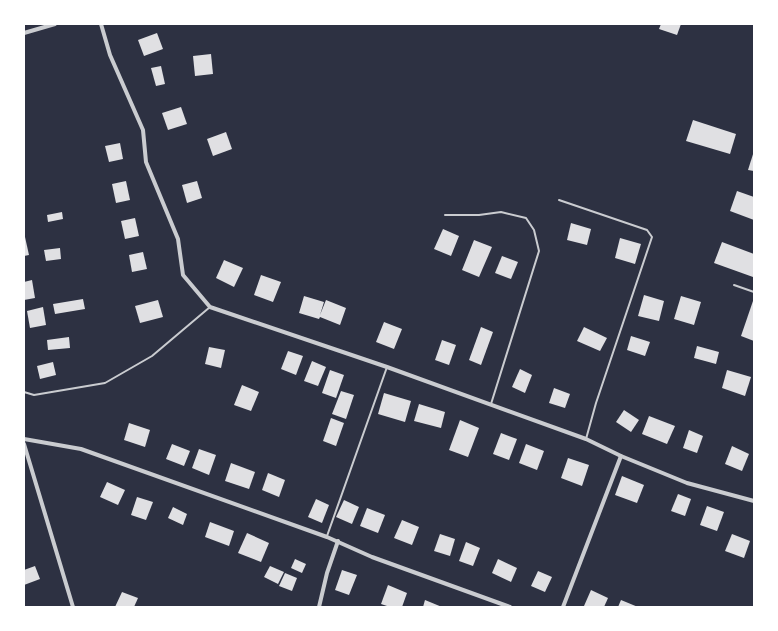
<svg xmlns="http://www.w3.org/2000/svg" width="778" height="631" viewBox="0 0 778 631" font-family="Spectral,serif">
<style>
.building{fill:#e0e0e3}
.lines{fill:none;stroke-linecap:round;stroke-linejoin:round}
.service{stroke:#caccd0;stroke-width:2}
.minor{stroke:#caccd0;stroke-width:4}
</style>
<rect width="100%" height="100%" fill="#2d3142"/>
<g class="building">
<path d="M661 24H681L677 35 659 29Z"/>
<path d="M157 33 163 49 144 56 138 40Z"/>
<path d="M211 54 213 74 195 76 193 56Z"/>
<path d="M161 66 165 84 156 86 151 68Z"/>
<path d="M181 107 187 124 168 130 162 113Z"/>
<path d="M693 120 736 134 730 154 686 141Z"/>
<path d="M226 132 232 149 213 156 207 139Z"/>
<path d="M120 143 123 159 109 162 105 146Z"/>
<path d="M754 151V171L748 170Z"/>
<path d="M126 181 130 200 116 203 112 184Z"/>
<path d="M197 181 202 198 187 203 182 185Z"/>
<path d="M737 191 754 197V220L730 211Z"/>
<path d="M62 212 63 219 48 222 47 215Z"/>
<path d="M135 218 139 236 125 239 121 221Z"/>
<path d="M571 223 591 229 587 245 567 240Z"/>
<path d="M443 229 459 236 451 256 434 249Z"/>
<path d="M25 237 29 255 24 256V238Z"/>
<path d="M620 238 641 244 635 264 615 258Z"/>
<path d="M474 240 492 247 479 277 462 270Z"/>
<path d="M722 242 754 254V274L753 277 714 263Z"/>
<path d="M60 248 61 259 46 261 44 250Z"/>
<path d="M143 252 147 269 132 272 129 255Z"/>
<path d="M502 256 518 262 511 279 495 273Z"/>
<path d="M224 260 243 268 234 287 216 278Z"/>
<path d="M261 275 281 282 273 302 254 295Z"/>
<path d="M32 280 35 298 24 300V282Z"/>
<path d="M644 295 664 301 659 321 638 316Z"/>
<path d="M304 296 324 302 320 315 326 300 346 308 340 325 320 317 319 319 299 313Z"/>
<path d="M681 296 701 302 694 325 674 319Z"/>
<path d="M754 298V341L741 336Z"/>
<path d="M83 299 85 309 55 314 53 304Z"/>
<path d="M158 300 163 317 140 323 135 306Z"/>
<path d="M43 307 46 325 30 328 27 311Z"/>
<path d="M384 322 402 329 394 349 376 342Z"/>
<path d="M481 327 493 332 481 365 469 360Z"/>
<path d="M584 327 607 338 600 351 577 341Z"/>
<path d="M631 336 650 342 645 356 627 350Z"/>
<path d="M69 337 70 348 48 350 47 340Z"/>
<path d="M442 340 456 345 449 365 435 360Z"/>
<path d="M697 346 719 352 716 364 694 358Z"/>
<path d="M209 347 225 350 221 368 205 364Z"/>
<path d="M288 351 303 356 296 375 281 369Z"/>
<path d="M312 361 326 367 318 386 304 381Z"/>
<path d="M53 362 56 375 40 379 37 366Z"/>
<path d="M520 369 532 375 525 393 512 387Z"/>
<path d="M330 370 344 375 336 398 322 393Z"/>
<path d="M727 370 751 377 745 396 722 388Z"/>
<path d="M242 385 259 392 251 411 234 405Z"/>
<path d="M554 388 570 394 565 408 549 403Z"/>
<path d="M341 391 354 395 346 419 332 414Z"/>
<path d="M384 393 411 401 405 422 378 414Z"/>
<path d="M419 404 445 412 441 428 414 421Z"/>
<path d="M624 410 639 420 631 432 616 422Z"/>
<path d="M649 416 675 426 667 444 642 434Z"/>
<path d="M331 418 344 423 336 446 323 441Z"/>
<path d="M460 420 479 428 468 457 449 450Z"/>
<path d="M129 423 150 430 145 447 124 440Z"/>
<path d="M689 430 703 436 697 453 683 448Z"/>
<path d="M501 433 517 439 509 460 493 454Z"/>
<path d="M172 444 190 451 184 466 166 459Z"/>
<path d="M526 444 544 451 537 470 519 463Z"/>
<path d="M732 446 749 454 742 471 725 464Z"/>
<path d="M199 449 216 455 209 475 192 468Z"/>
<path d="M568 458 589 465 582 486 561 478Z"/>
<path d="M231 463 255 472 249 489 225 481Z"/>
<path d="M268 473 285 480 279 497 262 490Z"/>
<path d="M622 476 644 485 637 503 615 495Z"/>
<path d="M107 482 125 490 118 505 100 497Z"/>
<path d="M678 494 691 499 685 516 671 511Z"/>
<path d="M137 497 153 502 146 520 131 515Z"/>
<path d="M316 499 329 505 322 523 308 517Z"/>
<path d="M344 500 359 507 352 524 336 517Z"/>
<path d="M707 506 724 512 717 531 700 525Z"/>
<path d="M173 507 187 514 183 525 168 518Z"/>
<path d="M367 508 385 515 378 533 360 526Z"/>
<path d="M402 520 419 527 412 545 394 538Z"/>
<path d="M210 522 234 531 229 546 205 537Z"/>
<path d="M247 533 269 543 261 562 238 553Z"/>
<path d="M440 534 455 539 450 556 434 551Z"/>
<path d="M732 534 750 541 744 558 725 551Z"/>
<path d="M466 542 480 548 473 566 459 561Z"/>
<path d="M295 559 306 564 302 573 291 568Z"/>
<path d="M498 559 517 568 511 582 492 573Z"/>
<path d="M35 566 40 579 24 585V570Z"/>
<path d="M270 566 284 572 278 584 264 577Z"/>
<path d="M342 570 357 575 349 595 335 590Z"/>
<path d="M538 571 552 577 545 592 531 586Z"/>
<path d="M285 573 297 578 292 591 279 586Z"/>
<path d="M388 585 407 593 402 607H390L381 604Z"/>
<path d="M591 590 608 598 604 607 584 606Z"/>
<path d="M122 592 138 598 134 607H115Z"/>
<path d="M425 600 442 607H423Z"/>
<path d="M621 600 638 607H618Z"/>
</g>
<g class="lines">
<g class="service">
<path d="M559 200 647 230 652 237 596 403 586 439"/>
<path d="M445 215H479L501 212 526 218 534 230 539 251 491 404"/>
<path d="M734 285 754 292"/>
<path d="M24 392 34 395 105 383 152 356 210 307"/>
<path d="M327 536 387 367"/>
</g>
<g class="minor">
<path d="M101 24 110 55 143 130 146 162 178 239 183 275 210 307 387 367 586 439 621 456 687 483 754 501"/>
<path d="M24 33 55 24"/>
<path d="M24 439 81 449 327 537 372 557 510 607"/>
<path d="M24 444 73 607"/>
<path d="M319 607 327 573 338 541"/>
<path d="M563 607 621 456"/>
</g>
</g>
<rect width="778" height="631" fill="none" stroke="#ffffff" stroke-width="50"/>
</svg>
